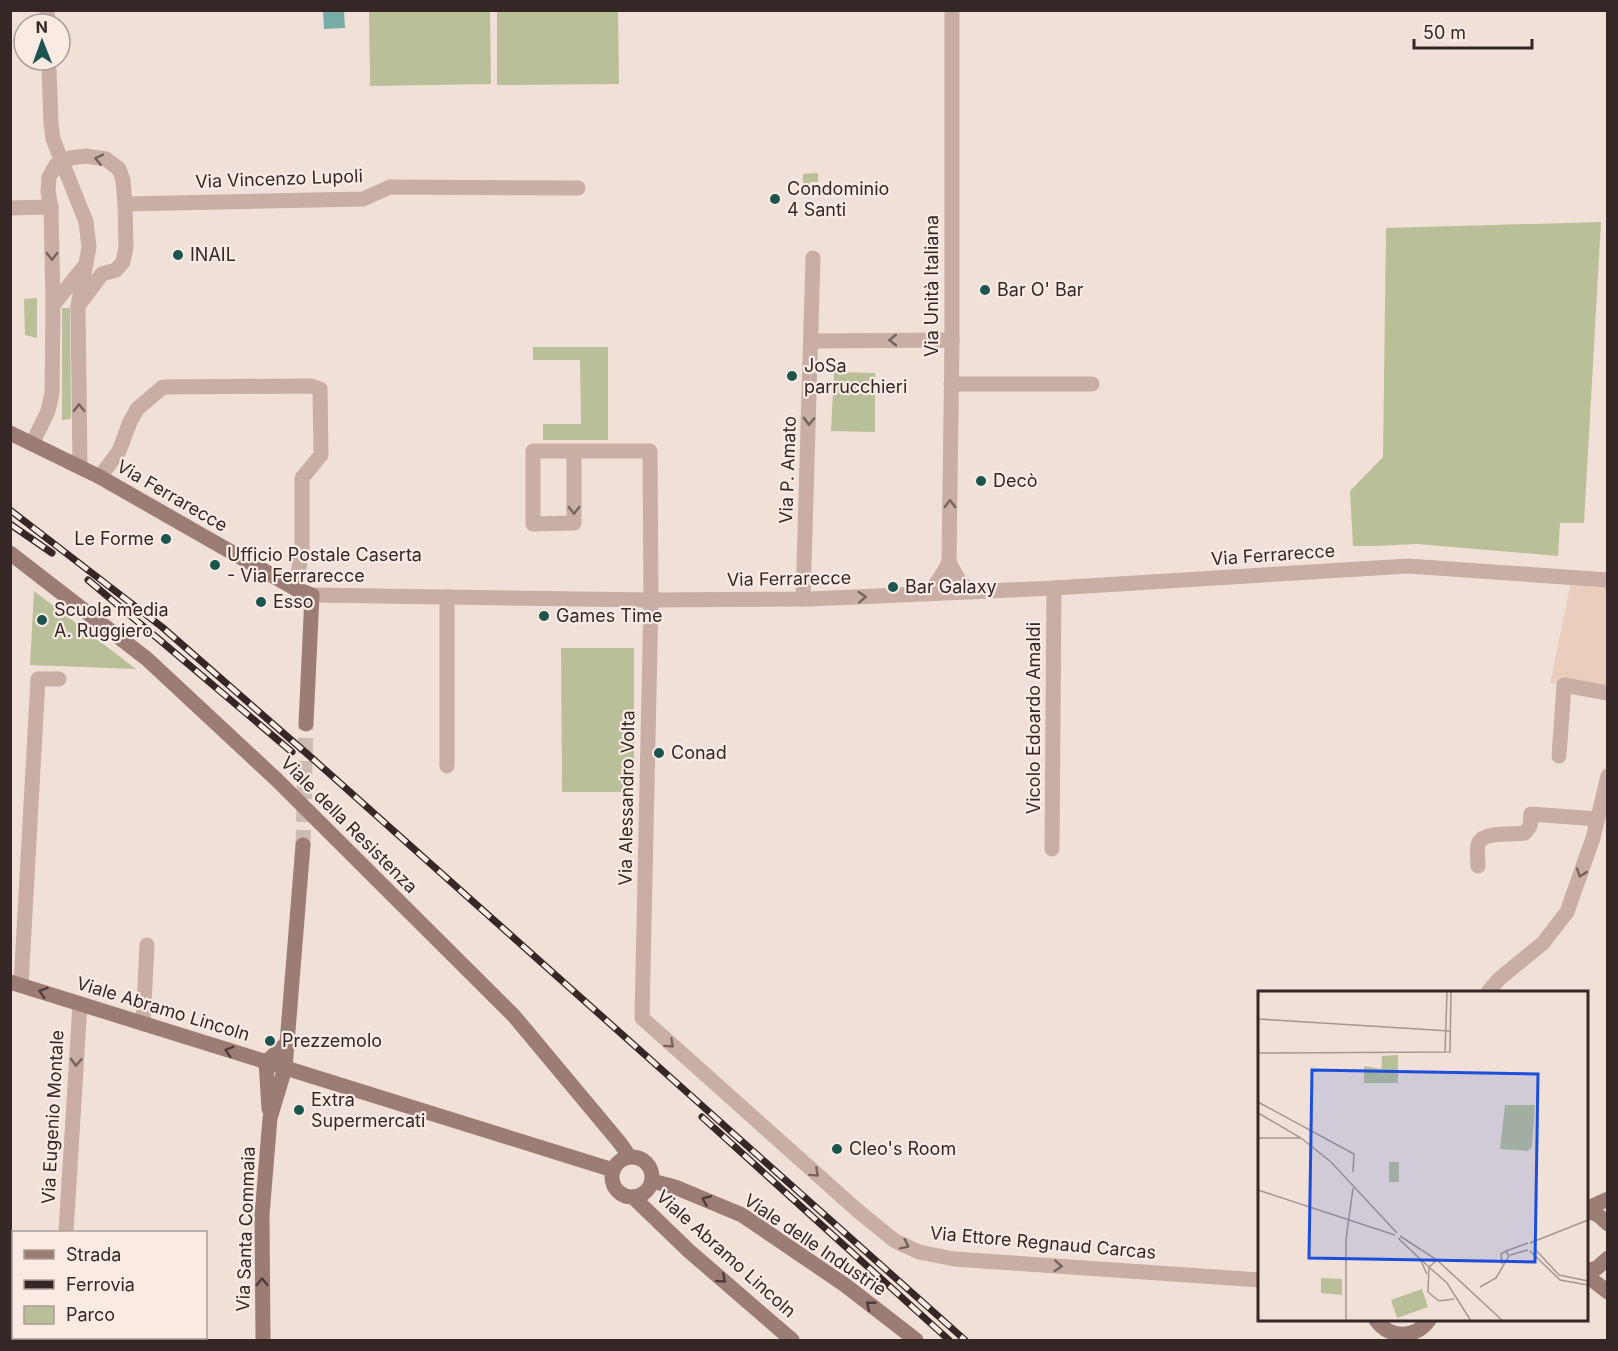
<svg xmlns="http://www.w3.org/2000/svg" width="1618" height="1351" viewBox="0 0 1618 1351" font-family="Inter,sans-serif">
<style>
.green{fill:#b9bf98}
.plaza{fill:#e9cebe}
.water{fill:#77ada6}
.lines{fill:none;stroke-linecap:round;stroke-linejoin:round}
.secondary-tunnel{stroke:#cbbbb4;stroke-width:15;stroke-dasharray:15 8;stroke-linecap:butt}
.street{stroke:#c8aea4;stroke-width:15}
.secondary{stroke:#9c7d76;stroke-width:15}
.rail-casing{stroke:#342726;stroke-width:7}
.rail{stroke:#f9ebe4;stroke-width:4.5;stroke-dasharray:14;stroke-linecap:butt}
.street-bridge{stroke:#c8aea4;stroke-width:15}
.oneway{stroke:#77645f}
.oneway2{stroke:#4e3c3a}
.poi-dot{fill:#1c544e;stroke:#f9ebe4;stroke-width:2}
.labels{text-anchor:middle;stroke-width:4.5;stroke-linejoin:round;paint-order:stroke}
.street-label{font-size:18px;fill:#342726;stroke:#f9ebe4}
.poi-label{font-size:18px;fill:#342726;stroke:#f9ebe4;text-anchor:start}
.inset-road{fill:none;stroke:#a59691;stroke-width:1.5}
.view{fill:#1d4ed8;fill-opacity:0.15;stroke:#1d4ed8;stroke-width:3}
.inset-edge{fill:none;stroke:#342726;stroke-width:3}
</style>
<rect width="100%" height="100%" fill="#f1e0d8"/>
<g class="green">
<path d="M369 11H490L491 84 370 86Z"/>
<path d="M497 11H618L619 84 497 85Z"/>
<path d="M818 173V182H810V188L803 193V174Z"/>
<path d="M1601 222 1584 523H1560L1558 556 1417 544 1375 546H1353L1350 491 1383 457 1386 228Z"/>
<path d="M37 298V338L25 335 24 299Z"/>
<path d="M62 308H70L71 419 62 420Z"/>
<path d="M533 347H608V440H543V424H581L580 360H533Z"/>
<path d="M834 372 875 373V432L831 431Z"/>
<path d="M34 591 136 669 30 665Z"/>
<path d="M634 648V792H562L561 648Z"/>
</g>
<path class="plaza" d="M1572 577 1607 580V693L1550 683Z"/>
<path class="water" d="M323 11H344L345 28 324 29Z"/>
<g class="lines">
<path class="secondary-tunnel" d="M303 845 306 724"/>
<g class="street">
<path d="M47 10 48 24"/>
<path d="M125 204 363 199 390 187 578 188"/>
<path d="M10 208 51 207"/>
<path d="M53 305 83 268"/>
<path d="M811 341 952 340"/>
<path d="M951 384H1092"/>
<path d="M32 444 48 411 52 393 53 305 51 207 48 192 49 177 56 165 70 158 85 156 106 159 119 169 123 180 125 204 126 247 123 262 116 270 102 274 78 306"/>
<path d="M574 451V523L533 524V451H650L651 600 642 1018 858 1211 895 1241 919 1252 954 1259 1260 1280"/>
<path d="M80 466 78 306 89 247 86 222"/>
<path d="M100 477 119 451 130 422 137 409 163 387 311 386 320 389 321 455 302 478V547L296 589"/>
<path d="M949 562 960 582 972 592"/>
<path d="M927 594C937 584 943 575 949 562L952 340V10"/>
<path d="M312 595 651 600 810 599 1054 588 1408 566 1608 580"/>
<path d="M447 597V766"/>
<path d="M803 599 813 258"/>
<path d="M1559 756 1564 685 1608 693"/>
<path d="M1052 849 1054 588"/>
<path d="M1478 866C1478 859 1476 848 1479 842 1486 831 1514 835 1525 833L1530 826 1531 814 1597 819"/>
<path d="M21 985 38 679H59"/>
<path d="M1488 992 1499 979 1543 943 1567 912 1593 838 1608 776"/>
<path d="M143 1024 147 945"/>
<path d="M66 1232 80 1004"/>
<path d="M60 1340V1338"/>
</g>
<g class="secondary">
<path d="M10 433 100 477 296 589 312 595 306 724"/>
<path d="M10 553 147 659 277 780 514 1016 620 1143 629 1156"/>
<path d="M10 982 613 1170"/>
<path d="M269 1109 266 1062 287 1043"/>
<circle cx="632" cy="1177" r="20"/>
<path d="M652 1181 675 1187 742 1215 845 1285 916 1340"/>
<path d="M633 1197 689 1251 792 1340"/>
<path d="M1586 1209 1608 1199"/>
<path d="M1586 1211 1598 1215 1608 1224"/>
<path d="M1586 1271 1597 1268 1608 1258"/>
<path d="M1586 1275 1608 1292"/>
<path d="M1376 1320C1390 1339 1415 1339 1429 1320"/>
<path d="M263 1340 262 1215 270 1118 285 1068 303 845"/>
</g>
<g class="rail-casing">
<g id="rail">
<path d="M10 510 162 627 313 759 965 1340"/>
<path d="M10 524 52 553"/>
<path d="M88 580 162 642 292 752"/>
<path d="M702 1117 949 1340"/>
</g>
</g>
<use href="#rail" class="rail"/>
<path class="street-bridge" d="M49 69 51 124 53 139 86 222"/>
</g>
<defs><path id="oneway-chevron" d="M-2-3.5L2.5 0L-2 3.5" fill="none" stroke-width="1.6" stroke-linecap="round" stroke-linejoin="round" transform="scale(1.5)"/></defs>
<g class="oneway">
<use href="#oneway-chevron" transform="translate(99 159) rotate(-167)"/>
<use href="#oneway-chevron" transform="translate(52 256) rotate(89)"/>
<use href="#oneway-chevron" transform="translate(893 340) rotate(179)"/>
<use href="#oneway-chevron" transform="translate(79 408) rotate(-91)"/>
<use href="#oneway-chevron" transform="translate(809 421) rotate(92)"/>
<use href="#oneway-chevron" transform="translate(950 504) rotate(-89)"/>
<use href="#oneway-chevron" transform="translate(574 510) rotate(90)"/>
<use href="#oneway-chevron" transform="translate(862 597) rotate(-3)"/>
<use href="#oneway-chevron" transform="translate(1581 873) rotate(109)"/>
<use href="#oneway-chevron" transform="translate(670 1044) rotate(42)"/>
<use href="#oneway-chevron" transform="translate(76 1062) rotate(93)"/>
<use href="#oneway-chevron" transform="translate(815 1173) rotate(42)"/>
<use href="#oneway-chevron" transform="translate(905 1245) rotate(26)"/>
<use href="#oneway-chevron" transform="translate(1058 1266) rotate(4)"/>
</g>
<g class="oneway2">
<use href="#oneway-chevron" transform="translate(43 992) rotate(-162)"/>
<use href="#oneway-chevron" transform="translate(229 1051) rotate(-163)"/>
<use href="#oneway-chevron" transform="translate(706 1200) rotate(-157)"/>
<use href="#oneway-chevron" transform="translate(722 1279) rotate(41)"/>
<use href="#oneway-chevron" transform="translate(262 1282) rotate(-90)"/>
<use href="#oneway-chevron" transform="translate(870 1305) rotate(-142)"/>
</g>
<g class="poi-dot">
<circle cx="775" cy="199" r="6"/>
<circle cx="178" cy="255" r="6"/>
<circle cx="985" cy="290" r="6"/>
<circle cx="792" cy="376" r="6"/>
<circle cx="981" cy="481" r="6"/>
<circle cx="166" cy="539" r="6"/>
<circle cx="215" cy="565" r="6"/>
<circle cx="893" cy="587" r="6"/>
<circle cx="261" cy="602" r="6"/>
<circle cx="544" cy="616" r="6"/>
<circle cx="42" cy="620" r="6"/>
<circle cx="659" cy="753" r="6"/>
<circle cx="270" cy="1041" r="6"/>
<circle cx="299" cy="1110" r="6"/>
<circle cx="837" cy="1149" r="6"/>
</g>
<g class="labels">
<g class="street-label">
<text transform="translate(279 179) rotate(-2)" y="6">Via Vincenzo Lupoli</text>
<text transform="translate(932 286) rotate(-90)" y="6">Via Unità Italiana</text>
<text transform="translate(788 470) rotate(-88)" y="6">Via P. Amato</text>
<text transform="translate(172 496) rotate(30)" y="6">Via Ferrarecce</text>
<text transform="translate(1273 555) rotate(-4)" y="6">Via Ferrarecce</text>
<text transform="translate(789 579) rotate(-1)" y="6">Via Ferrarecce</text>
<text transform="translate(1034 718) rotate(-90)" y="6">Vicolo Edoardo Amaldi</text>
<text transform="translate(627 798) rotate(-89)" y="6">Via Alessandro Volta</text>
<text transform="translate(349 825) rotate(45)" y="6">Viale della Resistenza</text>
<text transform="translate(163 1009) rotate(17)" y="6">Viale Abramo Lincoln</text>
<text transform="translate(53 1117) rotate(-87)" y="6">Via Eugenio Montale</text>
<text transform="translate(246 1229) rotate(-88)" y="6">Via Santa Commaia</text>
<text transform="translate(1043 1243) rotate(5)" y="6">Via Ettore Regnaud Carcas</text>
<text transform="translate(815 1245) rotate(34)" y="6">Viale delle Industrie</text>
<text transform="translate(726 1254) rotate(42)" y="6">Viale Abramo Lincoln</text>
</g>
<g class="poi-label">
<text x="787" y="195">Condominio<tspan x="787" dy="21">4 Santi</tspan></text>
<text x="190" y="261">INAIL</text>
<text x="997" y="296">Bar O' Bar</text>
<text x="804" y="372">JoSa<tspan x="804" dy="21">parrucchieri</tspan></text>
<text x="993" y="487">Decò</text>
<text x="154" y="545" text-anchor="end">Le Forme</text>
<text x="227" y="561">Ufficio Postale Caserta<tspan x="227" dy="21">- Via Ferrarecce</tspan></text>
<text x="905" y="593">Bar Galaxy</text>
<text x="273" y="608">Esso</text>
<text x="54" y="616">Scuola media<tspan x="54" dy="21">A. Ruggiero</tspan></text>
<text x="556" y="622">Games Time</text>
<text x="671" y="759">Conad</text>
<text x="282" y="1047">Prezzemolo</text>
<text x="311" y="1106">Extra<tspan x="311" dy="21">Supermercati</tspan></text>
<text x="849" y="1155">Cleo's Room</text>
</g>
</g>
<g transform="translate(1258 991)">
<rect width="330" height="330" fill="#f1e0d8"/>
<path d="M140 64V92H106V75L123 78V85L124 65ZM247 114H277L274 156 270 160 242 158ZM131 171H141V191H131ZM63 287 84 288V304L63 302ZM164 298 170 316 139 327 133 309Z" fill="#b9bf98"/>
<path class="inset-road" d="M0 28 192 40M0 62 192 61 193 0M187 62 189 0M0 111 96 163 95 181M0 122 43 147 73 171 139 242M0 147H42M0 199 137 244M142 245 179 269 245 330M140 247 162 268 169 283M272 252 330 229M276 257 301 284 330 290M248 260 270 252M272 260 302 289 330 294M252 264 270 259M162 268 189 292 213 330M179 269 171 276 170 301 181 310 196 308M222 296 238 287 251 265 248 260 243 263 244 273M88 330V249L95 197"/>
<path class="view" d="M54 79 280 83 277 271 51 267Z"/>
<rect width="330" height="330" class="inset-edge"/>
</g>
<rect width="1618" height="1351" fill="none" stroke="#342726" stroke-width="24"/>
<rect x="12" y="1231" width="195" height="108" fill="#f9ebe4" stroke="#aa9d98" stroke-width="1.5"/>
<rect x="24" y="1250" width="30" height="9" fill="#9c7d76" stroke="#aa9d98" stroke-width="1.5"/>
<text x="66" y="1261" font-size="18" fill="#342726">Strada</text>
<rect x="24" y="1280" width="30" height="9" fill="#342726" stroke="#aa9d98" stroke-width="1.5"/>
<text x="66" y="1291" font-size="18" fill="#342726">Ferrovia</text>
<rect x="24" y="1306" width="30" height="18" fill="#b9bf98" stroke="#aa9d98" stroke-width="1.5"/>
<text x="66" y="1321" font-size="18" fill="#342726">Parco</text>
<g transform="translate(42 42) rotate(359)"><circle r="28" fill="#f9ebe4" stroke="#aa9d98" stroke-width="1.5"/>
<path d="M0-4.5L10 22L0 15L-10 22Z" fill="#1c544e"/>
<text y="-9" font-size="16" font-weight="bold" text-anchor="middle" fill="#342726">N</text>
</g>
<path d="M1414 39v9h118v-9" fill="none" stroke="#342726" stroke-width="3"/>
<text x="1423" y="39" font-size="18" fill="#342726" stroke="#f9ebe4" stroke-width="4.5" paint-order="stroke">50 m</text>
</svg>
